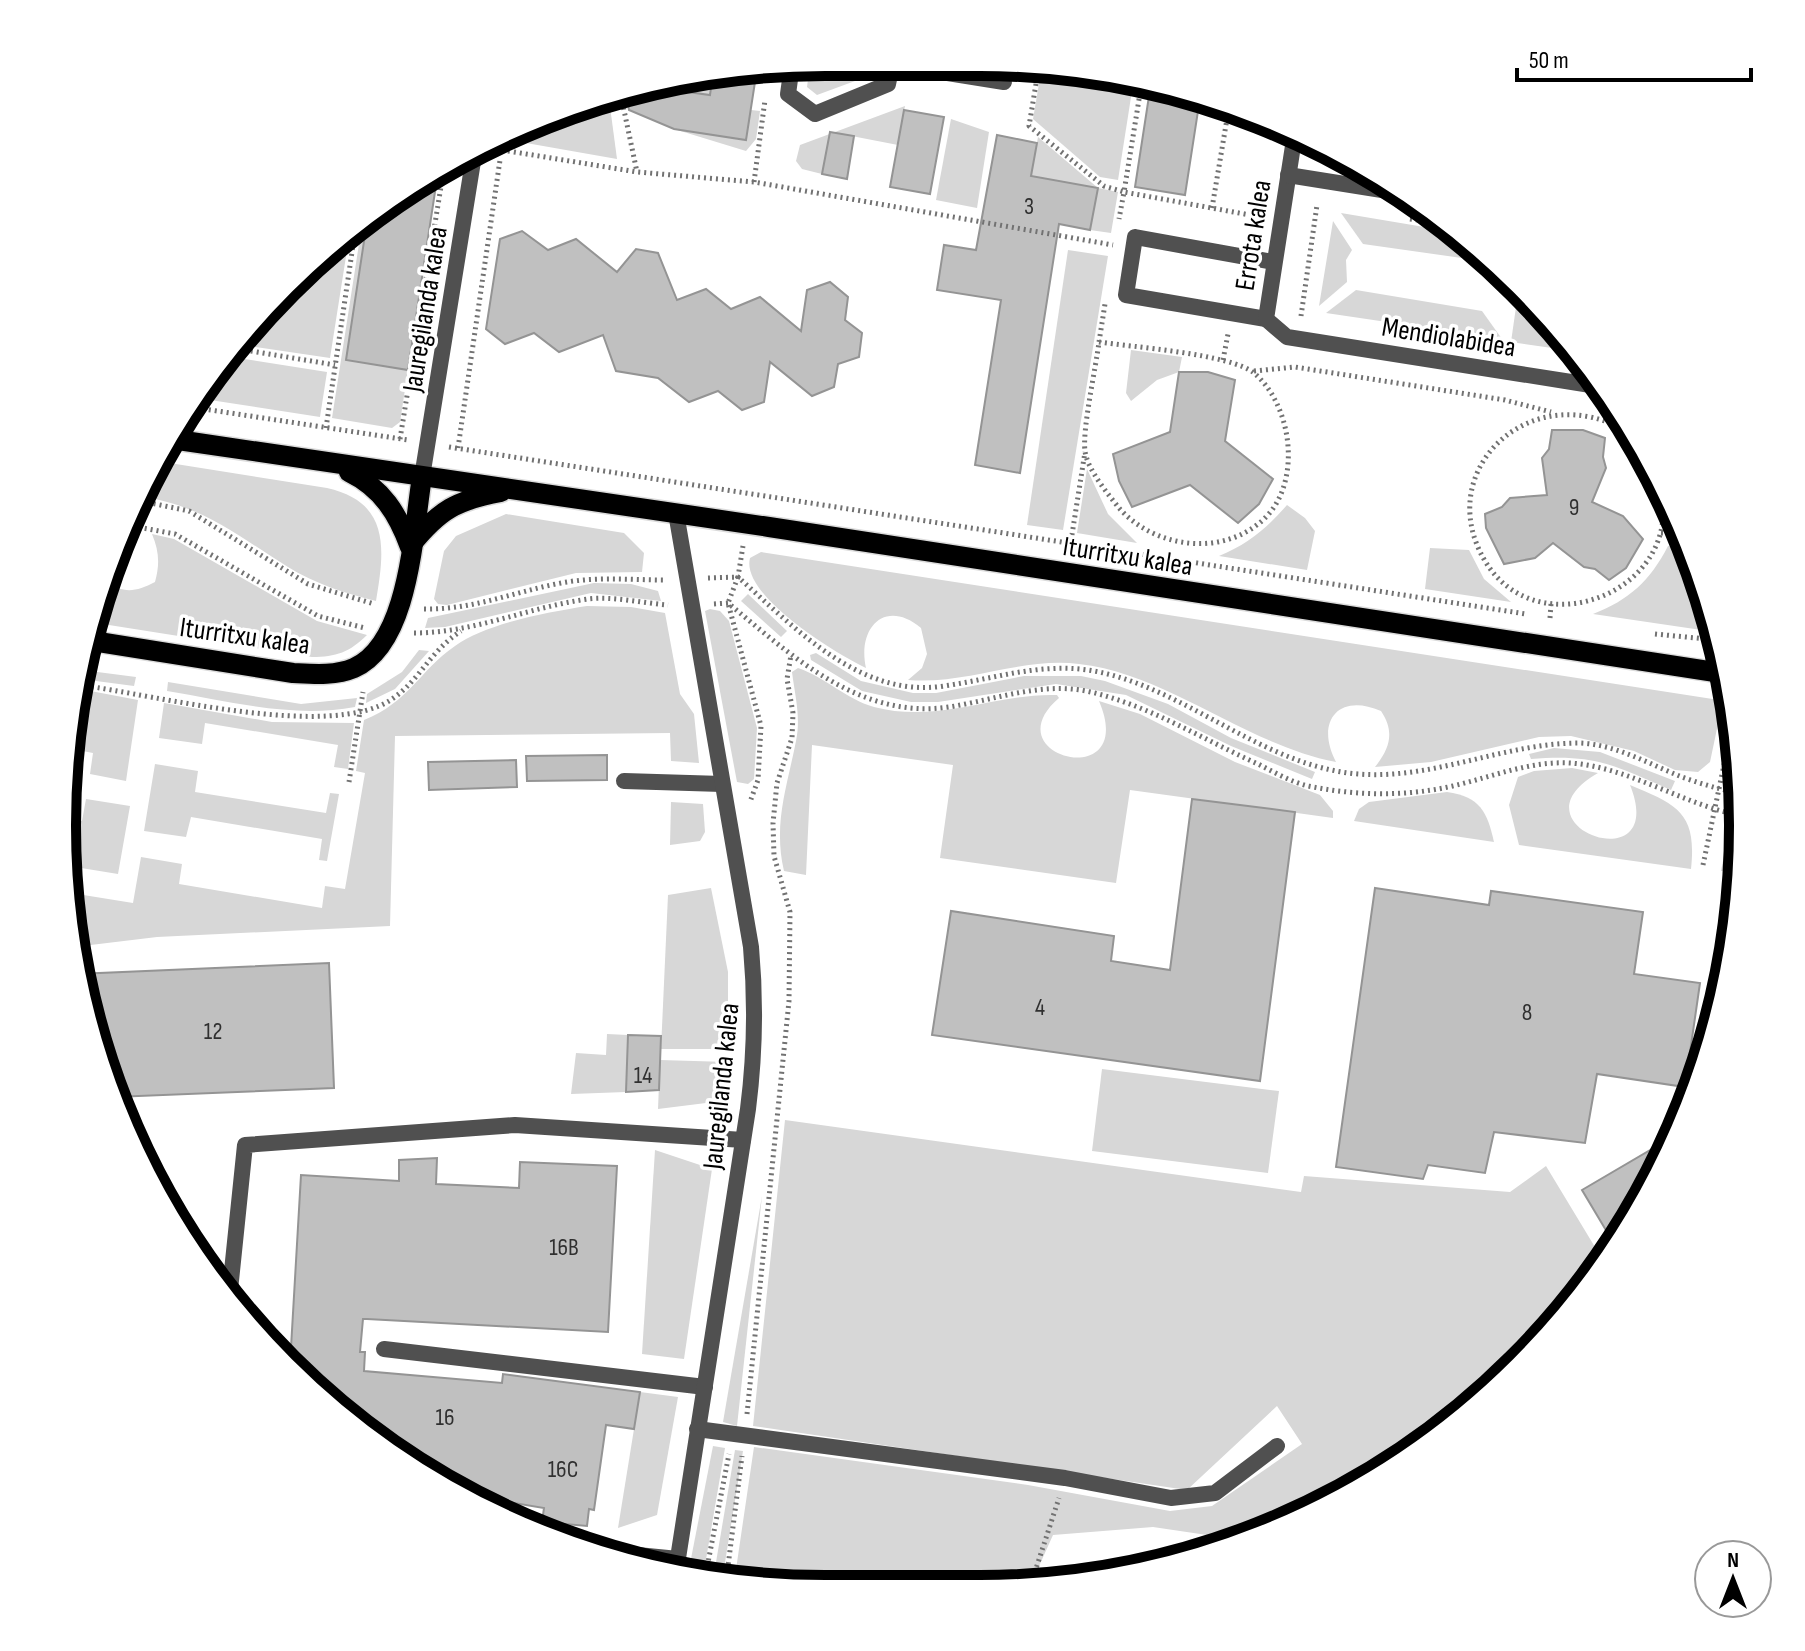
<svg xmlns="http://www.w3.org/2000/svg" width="1805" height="1651" viewBox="0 0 1805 1651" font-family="'Sofia Sans Condensed',sans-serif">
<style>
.green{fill:#d7d7d7}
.building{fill:#c0c0c0;stroke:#949494;stroke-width:2}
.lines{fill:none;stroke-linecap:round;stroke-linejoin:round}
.primary-casing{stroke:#dbdbdb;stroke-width:23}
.path{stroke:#727272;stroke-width:5;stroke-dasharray:2 4;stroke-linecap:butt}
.service{stroke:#505050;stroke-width:16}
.minor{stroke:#505050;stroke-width:16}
.primary{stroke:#000;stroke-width:20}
.labels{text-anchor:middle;stroke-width:7;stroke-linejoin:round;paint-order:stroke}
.number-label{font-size:24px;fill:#303030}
.street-label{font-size:28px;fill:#000;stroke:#fff}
.rim{fill:none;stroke:#000;stroke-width:10}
</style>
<rect width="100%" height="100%" fill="#fff"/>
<g class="green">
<path d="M822 62 820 76 855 81 817 95 807 87 810 64Z"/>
<path d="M1041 72 1134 78 1118 180 1100 177 1033 119Z"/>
<path d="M713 73 710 95 667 89 665 80Z"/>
<path d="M609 99 617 159 509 140 510 133Z"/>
<path d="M905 106 898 145 831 132 822 174 802 169 796 161 800 145Z"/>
<path d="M751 110 760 111 756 139 746 151 674 129 746 140Z"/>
<path d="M951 119 989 132 977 208 936 200Z"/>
<path d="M1038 137 1098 188 1118 192 1111 233 1090 230 1098 188 1031 176Z"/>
<path d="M1341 213 1454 232 1490 262 1363 244Z"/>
<path d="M368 215 346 360 408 370 400 422 392 428 332 418 363 218Z"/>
<path d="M1333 221 1352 250 1346 260 1347 282 1319 306Z"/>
<path d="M350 231 330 358 236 344Z"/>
<path d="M1068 250 1108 256 1063 530 1027 525Z"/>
<path d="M1519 286 1573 351 1511 342Z"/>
<path d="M1356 290 1482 311 1502 339 1326 313Z"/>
<path d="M1131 350 1182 357 1179 372 1157 380 1131 401 1126 393Z"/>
<path d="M225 356 327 372 320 417 197 398Z"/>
<path d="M157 461 327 488C390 502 385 549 376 601 345 593 315 584 288 567 235 534 202 505 138 496Z"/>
<path d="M1087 469 1108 514 1137 543 1077 533Z"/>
<path d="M1287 505 1305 518 1315 531 1307 570 1219 556C1248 544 1266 529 1287 505Z"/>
<path d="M506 514 624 533 644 553 642 572 576 573 447 605 438 604 434 599 444 551 456 536Z"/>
<path d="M152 534 174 539 317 621 367 635C350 652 336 657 312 657L90 622 106 581C123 594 136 592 155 582 160 564 159 551 152 534Z"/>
<path d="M1668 546 1689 548 1715 632 1593 614C1629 600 1650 581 1668 546Z"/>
<path d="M1430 548 1469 550 1484 579 1511 602 1425 589Z"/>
<path d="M761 552 1719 700 1722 705 1710 762 1698 772 1675 770 1634 751 1571 736 1539 737 1431 762 1375 767C1390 748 1395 732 1381 711 1338 692 1315 722 1336 762 1244 744 1168 674 1079 664 1021 657 966 685 908 680L922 668 927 654 921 628C885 598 857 628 866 668 836 654 740 595 750 558Z"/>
<path d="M594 583 631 584 658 591 661 601 591 593 445 627 425 628 428 618Z"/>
<path d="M748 594 787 631 781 637 741 601Z"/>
<path d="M587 606 631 607 665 613 680 694 694 714 699 763 671 761 670 733 395 736 390 926 157 937 74 947 71 893 133 903 141 857 182 864 179 884 322 908 325 886 345 889 365 773 356 771 364 720C409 702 419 671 455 646 487 623 549 612 587 606Z"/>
<path d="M710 609 720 611 729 621 757 728 754 779 748 784 737 782 705 611Z"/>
<path d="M419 650 429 651 395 689 366 703 367 694 402 672Z"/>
<path d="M816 653 861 681 913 693H936L1024 676H1081L1105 681 1168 704 1231 738 1315 772 1312 779 1231 746 1126 695 1056 684 938 702H911L862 691 811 660 810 655Z"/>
<path d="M798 668C825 677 846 699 874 707 938 724 995 693 1057 695L1059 698C990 757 1139 794 1099 701L1140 714 1235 762 1320 795 1333 811V818L1130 790 1116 883 940 858 953 765 812 745 806 875 784 871C773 824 787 787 796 741 801 717 795 696 792 672Z"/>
<path d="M82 670 136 677 134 686 81 679Z"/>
<path d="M168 682 301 704 357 698 355 707C293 719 228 701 167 691Z"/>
<path d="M80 689 138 700 126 781 90 774 93 753 72 749Z"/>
<path d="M164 703 272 722 354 723 348 769 334 767 338 745 205 723 202 744 159 738Z"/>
<path d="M1554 748 1600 752 1675 781 1671 790C1613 765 1596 754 1531 759L1529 754Z"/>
<path d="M155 764 198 771 195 792 326 813 330 793 339 794 327 861 319 860 322 839 191 817 186 837 144 831Z"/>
<path d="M1572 768 1598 773C1505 826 1670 884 1630 785 1678 805 1697 813 1691 869L1519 845 1509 805 1518 777 1534 771Z"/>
<path d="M1447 792C1480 797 1487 811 1494 842L1354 821 1359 809 1369 802Z"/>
<path d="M86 799 130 806 118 874 75 867 78 848 64 845 63 818 82 821Z"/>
<path d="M671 802 703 804 705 832 700 841 670 845Z"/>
<path d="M1741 823 1738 871H1721L1729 830Z"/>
<path d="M711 888 728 972V1049H661L668 895Z"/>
<path d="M607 1034 628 1035 626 1092 571 1094 576 1053 606 1055Z"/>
<path d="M660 1060 728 1062 722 1101 658 1109Z"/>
<path d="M1102 1069 1279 1091 1268 1173 1092 1151Z"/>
<path d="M785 1120 1301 1192 1304 1176 1510 1192 1546 1166 1604 1262 1520 1365 1404 1460 1318 1506 1278 1521 1207 1535 1153 1527 1053 1535 1031 1584 980 1589 734 1583 754 1447 1028 1485 1170 1511 1212 1506 1302 1444 1277 1406 1187 1490 753 1426Z"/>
<path d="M655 1150 712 1169 684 1359 642 1354Z"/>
<path d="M762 1196 737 1426 723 1422Z"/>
<path d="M640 1392 678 1397 657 1515 618 1528Z"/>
<path d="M713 1446 725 1448 703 1577 688 1574Z"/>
<path d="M735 1450 743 1451 722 1581 713 1580Z"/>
</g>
<g class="building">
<path d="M757 69 746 140 674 129 629 110 626 94 665 80 667 89 710 95 713 73Z"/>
<path d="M1151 83 1200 98 1185 195 1135 187Z"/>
<path d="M904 110 944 117 930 194 890 187Z"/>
<path d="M830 132 854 136 847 179 822 174Z"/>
<path d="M997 135 1037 143 1031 176 1098 188 1090 230 1059 224 1020 473 975 465 1001 300 937 290 944 245 976 250Z"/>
<path d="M438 172 408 370 346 360 368 215Z"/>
<path d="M522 231 548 250 576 239 617 272 636 249 658 253 677 300 706 289 731 309 760 297 801 331 807 290 830 282 848 297 845 320 862 333 859 357 838 364 834 387 812 396 770 362 764 402 742 410 718 391 689 402 658 378 616 371 603 335 559 352 534 333 505 344 486 329 500 239Z"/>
<path d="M1179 372H1208L1235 380 1225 441 1273 479 1259 504 1238 523 1190 485 1132 507 1119 481 1113 454 1170 432Z"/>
<path d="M1552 430H1583L1605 438 1603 457 1606 468 1592 502 1623 516 1643 539 1626 568 1609 580 1595 569 1584 567 1553 543 1535 558 1504 564 1486 528 1485 514 1502 507 1510 498 1547 495 1542 458 1549 449Z"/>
<path d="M607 755V780L527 781 526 756Z"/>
<path d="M516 760 517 787 429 790 428 762Z"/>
<path d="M1192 799 1295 812 1260 1081 932 1035 951 911 1114 936 1111 961 1170 970Z"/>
<path d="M1375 888 1489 905 1491 891 1643 912 1634 974 1700 983 1685 1087 1597 1074 1585 1143 1494 1132 1485 1173 1428 1165 1423 1179 1336 1167Z"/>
<path d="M329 963 334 1088 114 1097 77 974Z"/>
<path d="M628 1035 661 1036 659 1090 626 1092Z"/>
<path d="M1676 1135 1616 1247 1582 1190Z"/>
<path d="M437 1158 436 1184 519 1188 520 1162 617 1166 608 1332 367 1319H363L360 1352H365L364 1371 502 1383 503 1374 640 1392 634 1429 606 1425 594 1510 589 1509 587 1526 542 1522 544 1508 483 1498 482 1504 444 1487 322 1400 290 1365 301 1175 399 1181V1160Z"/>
</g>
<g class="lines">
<g class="primary-casing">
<g id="primary">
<path d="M171 439 769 527 1728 674"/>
<path d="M349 472C382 488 398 514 410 547"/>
<path d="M411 545C439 510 457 500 501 492"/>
<path d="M86 640 293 673C313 674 335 676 354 668 410 643 413 531 422 477"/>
</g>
</g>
<g class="path">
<path d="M1038 72 1029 126 1104 186 1124 192 1119 219"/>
<path d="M1142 81 1124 192 1261 217"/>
<path d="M621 96 637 172"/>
<path d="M502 150 637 172 754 182 1113 245"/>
<path d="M502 150 504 135"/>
<path d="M754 182 765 100"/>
<path d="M1212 208 1229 107"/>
<path d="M1410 219 1445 224"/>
<path d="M1301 316 1317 205"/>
<path d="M1099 342C1132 347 1231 354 1254 373 1292 405 1302 480 1266 517 1225 558 1155 549 1119 508 1108 494 1087 469 1085 451 1082 430 1096 367 1099 342Z"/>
<path d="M1099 342 1105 304"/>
<path d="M233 348 335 365"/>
<path d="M1223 360 1228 334"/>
<path d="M1254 371 1295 367 1505 400 1551 412"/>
<path d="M191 407 408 440"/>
<path d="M1612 423 1627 424"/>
<path d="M326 428 356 225"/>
<path d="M400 439 444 168"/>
<path d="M1635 440C1628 435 1619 426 1610 423 1520 387 1434 475 1485 561 1538 650 1687 590 1660 487"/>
<path d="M449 447 1526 614"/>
<path d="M458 448 500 160"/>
<path d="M136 500 189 511 308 584 374 604"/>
<path d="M127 525 175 534 318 616 365 628"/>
<path d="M1661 533 1685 534"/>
<path d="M1071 541 1085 452"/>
<path d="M743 546 738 577C795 628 861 699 944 686 993 679 1038 663 1088 670 1184 685 1260 766 1358 774 1434 780 1504 743 1579 743 1615 744 1649 764 1682 777 1701 784 1720 789 1740 794"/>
<path d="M708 578 738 577 728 603 761 726 758 780 750 802"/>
<path d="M714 604 728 603C792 656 860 720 949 707 994 700 1040 682 1086 691 1147 704 1202 739 1258 764 1274 772 1291 782 1308 786 1357 796 1408 797 1457 785 1494 776 1531 761 1569 763 1627 766 1684 805 1742 816"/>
<path d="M424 609C471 610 511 593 556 584 593 576 629 580 666 580"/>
<path d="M1550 618 1551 604"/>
<path d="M414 633C474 633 529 607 588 599 613 596 642 603 668 605"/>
<path d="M1655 634 1717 640"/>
<path d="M80 685C156 695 331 741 392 699 421 679 429 652 461 631"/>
<path d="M349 782 363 692"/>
<path d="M1703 865 1733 722"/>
<path d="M747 1414 789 1001 790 912 774 856 773 823 777 783 792 738 793 713 787 679 791 655"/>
<path d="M705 1578 729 1454"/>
<path d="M726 1582 742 1456"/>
<path d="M1031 1584 1059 1498"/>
</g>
<g class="service">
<path d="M792 65 788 94 815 114 888 84 892 65"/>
<path d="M904 66 1004 82"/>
<path d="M1266 319 1126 295 1135 237 1273 262"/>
<path d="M624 781 722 784"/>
<path d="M229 1300 245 1145 515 1125 743 1140"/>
<path d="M384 1349 705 1387"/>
<path d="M697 1429 1065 1478 1171 1498 1215 1493 1277 1446"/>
<path d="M587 1550 678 1559"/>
</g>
<g class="minor">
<path d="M1295 133 1266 319 1287 337 1603 387"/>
<path d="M1288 175 1407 194"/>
<path d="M422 477 475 149"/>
<path d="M676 513 751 947C756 1002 755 1054 748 1109L676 1571"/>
</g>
<use href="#primary" class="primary"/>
</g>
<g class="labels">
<g class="number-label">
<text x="1029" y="214">3</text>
<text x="1574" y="515">9</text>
<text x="1040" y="1015">4</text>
<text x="1527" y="1020">8</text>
<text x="213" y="1039">12</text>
<text x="643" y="1083">14</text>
<text x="564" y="1255">16B</text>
<text x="445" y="1425">16</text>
<text x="563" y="1477">16C</text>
</g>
<g class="street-label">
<text transform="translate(1252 235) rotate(-81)" y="10">Errota kalea</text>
<text transform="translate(424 309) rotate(-81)" y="10">Jauregilanda kalea</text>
<text transform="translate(1449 336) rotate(9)" y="10">Mendiolabidea</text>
<text transform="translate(1128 555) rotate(9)" y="10">Iturritxu kalea</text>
<text transform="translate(245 635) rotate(8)" y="10">Iturritxu kalea</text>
<text transform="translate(720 1086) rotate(-84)" y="10">Jauregilanda kalea</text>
</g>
</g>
<path d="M0 0H1805V1651H0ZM825 76H980A749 749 0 0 1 1729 825V826A749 749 0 0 1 980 1575H825A749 749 0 0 1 76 826V825A749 749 0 0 1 825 76Z" fill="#fff" fill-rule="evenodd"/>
<path class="rim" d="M825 76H980A749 749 0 0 1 1729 825V826A749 749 0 0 1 980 1575H825A749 749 0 0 1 76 826V825A749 749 0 0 1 825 76Z"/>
<g transform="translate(1733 1579)"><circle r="38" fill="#ffffff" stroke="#999999" stroke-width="2"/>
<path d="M0-6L14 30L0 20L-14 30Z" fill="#000000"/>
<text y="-12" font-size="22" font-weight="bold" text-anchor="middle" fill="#000000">N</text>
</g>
<path d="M1517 68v12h234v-12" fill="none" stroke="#000000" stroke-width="4"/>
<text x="1529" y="68" font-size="24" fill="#000000" stroke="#ffffff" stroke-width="6" paint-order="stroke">50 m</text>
</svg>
